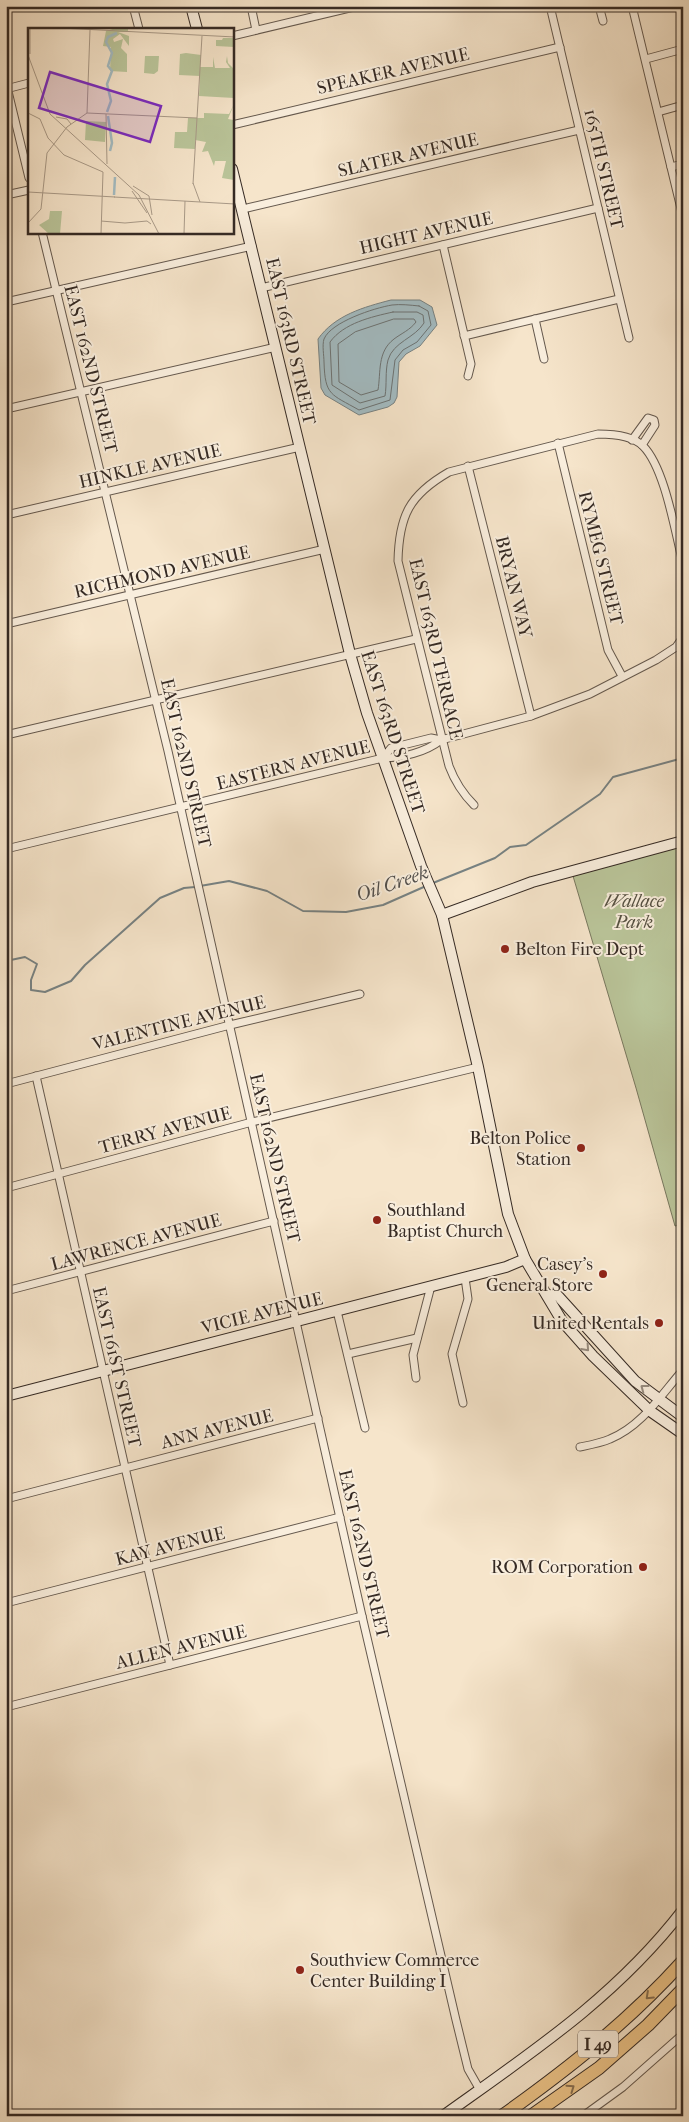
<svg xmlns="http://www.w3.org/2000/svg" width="689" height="2122" viewBox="0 0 689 2122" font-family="'IM FELL French Canon',serif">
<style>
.green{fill:#bac59a;stroke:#78785f}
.water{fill:#a3bcc3;stroke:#778283}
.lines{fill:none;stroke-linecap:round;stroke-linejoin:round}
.shore{stroke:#6c7374;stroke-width:1}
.stream{stroke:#778283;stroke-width:2}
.street-casing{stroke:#65594e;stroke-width:9}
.secondary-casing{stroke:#352a24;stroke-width:12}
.highway-casing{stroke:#352a24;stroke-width:14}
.street{stroke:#f9eedd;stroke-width:7}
.secondary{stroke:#f9eedd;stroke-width:10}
.highway{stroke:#ebc286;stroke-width:12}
.oneway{stroke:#978c80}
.oneway2{stroke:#876e50}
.poi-dot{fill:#8f2418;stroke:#f9eedd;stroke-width:2}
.labels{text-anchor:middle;stroke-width:4;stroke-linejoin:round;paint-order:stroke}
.shield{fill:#f9eedd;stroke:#70655c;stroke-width:1}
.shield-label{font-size:16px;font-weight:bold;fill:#352a24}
.street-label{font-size:18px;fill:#352a24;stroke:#f9eedd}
.park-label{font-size:18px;font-style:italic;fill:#565142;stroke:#f9eedd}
.poi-label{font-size:18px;fill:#352a24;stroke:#f9eedd;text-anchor:end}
.water-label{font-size:19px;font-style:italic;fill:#504e4c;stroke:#f9eedd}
.inset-river{fill:none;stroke:#a3bcc3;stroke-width:2.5}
.inset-road{fill:none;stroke:#a99a88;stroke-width:1}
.view{fill:#7b2cbf;fill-opacity:0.15;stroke:#7b2cbf;stroke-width:2.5}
.inset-edge{fill:none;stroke:#352a24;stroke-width:2.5}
</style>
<rect width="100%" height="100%" fill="#f6e5cb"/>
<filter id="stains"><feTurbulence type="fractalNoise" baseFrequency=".004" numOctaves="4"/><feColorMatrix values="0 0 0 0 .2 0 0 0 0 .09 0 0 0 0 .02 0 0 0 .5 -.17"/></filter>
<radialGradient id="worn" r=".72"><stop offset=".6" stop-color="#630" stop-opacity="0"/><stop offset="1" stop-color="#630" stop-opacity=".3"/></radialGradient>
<path class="green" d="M683 846V1224L675 1226 636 1088 573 876Z"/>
<path class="water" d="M391 300H420L432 307 437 325 420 346 406 354 399 362 397 397 394 403 388 407 359 415 325 395 321 388 318 339C335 315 364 307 391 300Z"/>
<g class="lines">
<g class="shore">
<path d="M419 306 428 311 431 325 417 342 403 350 395 360 390 400 359 410C331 394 325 396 324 362 324 356 322 345 324 339 331 322 374 308 392 305 400 304 410 305 419 306Z"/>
<path d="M393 312H417L423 315 424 323C415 338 393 342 388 360 385 372 387 384 385 396L360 403 332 385 330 342C344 323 371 317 393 312Z"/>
<path d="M394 319H414L416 322C410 330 402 333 394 339 377 352 381 372 378 390L361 395 339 382 338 344 355 332Z"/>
</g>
<g class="stream">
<path d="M433 883 495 858 510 847 526 845 600 794 613 777 683 758"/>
<path d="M200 886 229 881 267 891 303 911 346 912 383 905 426 886"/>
<path d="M6 961 25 957 37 964 31 980V990L45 992 71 981 85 965 160 898 184 888 195 887"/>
</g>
<g class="street-casing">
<g id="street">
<path d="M133 6 139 29"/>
<path d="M251 6 256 30"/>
<path d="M550 6 629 338"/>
<path d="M599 6 603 21"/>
<path d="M632 6 683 217"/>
<path d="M232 36 358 6"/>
<path d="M646 59 683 49"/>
<path d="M6 83 29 178"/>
<path d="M6 89 29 83"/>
<path d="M658 112 683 105"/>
<path d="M232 125 560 47"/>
<path d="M671 167 683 164"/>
<path d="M6 195 29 190"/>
<path d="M243 209 579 130"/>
<path d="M42 232 168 751 362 1616 456 2020 468 2069 480 2090"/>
<path d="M443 245 471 364 468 376"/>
<path d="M261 288 598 208"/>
<path d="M6 302 252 246"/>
<path d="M535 319 544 359"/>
<path d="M464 336 619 299"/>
<path d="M6 409 276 347"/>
<path d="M632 440 648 418 654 420 655 425 642 445"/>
<path d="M558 443 608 650 622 676"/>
<path d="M468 466 531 716"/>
<path d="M6 515 300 447"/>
<path d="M6 624 325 549"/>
<path d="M6 735 416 639"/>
<path d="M383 758 391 748 431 738 441 740"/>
<path d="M474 805C462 793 455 782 449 766L398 561C399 516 409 495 449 472L598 434C612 434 633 436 643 446 665 468 675 532 683 563"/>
<path d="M6 849 383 758C402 758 426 752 441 740L531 716 590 694 656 660 676 647 683 637"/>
<path d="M36 1076 170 1665"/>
<path d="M6 1084 230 1025 360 994"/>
<path d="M6 1188 252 1122 478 1067"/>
<path d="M6 1291 274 1221"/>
<path d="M337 1311 365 1428"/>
<path d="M348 1354 417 1338"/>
<path d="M416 1378 413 1355 431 1286"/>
<path d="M463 1403 452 1354 468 1299 465 1278"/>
<path d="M580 1447C590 1445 601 1443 610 1439 642 1426 661 1395 683 1370"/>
<path d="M6 1499 318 1418"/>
<path d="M6 1603 340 1517"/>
<path d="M6 1707 362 1616"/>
<path d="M583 2116 623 2087 683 2034"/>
</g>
</g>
<g class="secondary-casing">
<g id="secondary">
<path d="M191 6 197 29"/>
<path d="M232 169 350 654 367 713 421 866 442 915 478 1067 508 1214 525 1259 562 1321 593 1356 650 1411 683 1434"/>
<path d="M442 915 532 882 683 841"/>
<path d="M548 1295 558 1296 635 1381 683 1417"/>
<path d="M6 1396 506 1267 525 1259"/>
<path d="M443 2116C531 2053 616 1997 683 1910"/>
</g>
</g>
<g class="highway-casing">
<g id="highway">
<path d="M502 2116C568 2069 629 2021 683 1961"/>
<path d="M531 2116 599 2068 648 2025 683 1989"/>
</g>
</g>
<use href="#street" class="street"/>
<use href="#secondary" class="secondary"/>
<use href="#highway" class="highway"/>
</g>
<defs><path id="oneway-chevron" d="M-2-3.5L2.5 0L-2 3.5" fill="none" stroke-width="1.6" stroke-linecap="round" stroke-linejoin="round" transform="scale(1.25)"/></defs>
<g class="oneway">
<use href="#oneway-chevron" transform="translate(586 1348) rotate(48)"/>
<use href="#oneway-chevron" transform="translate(644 1388) rotate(-143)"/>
</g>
<g class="oneway2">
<use href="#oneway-chevron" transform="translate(649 1996) rotate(137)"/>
<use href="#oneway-chevron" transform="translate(571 2088) rotate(-35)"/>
</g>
<g class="poi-dot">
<circle cx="505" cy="949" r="5"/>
<circle cx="581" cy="1148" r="5"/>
<circle cx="377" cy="1220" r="5"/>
<circle cx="603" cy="1274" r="5"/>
<circle cx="659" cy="1323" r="5"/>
<circle cx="643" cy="1567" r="5"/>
<circle cx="300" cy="1970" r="5"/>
</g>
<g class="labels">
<rect class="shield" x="578" y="2030.5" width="40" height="27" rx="4"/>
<g class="shield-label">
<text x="598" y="2050">I 49</text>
</g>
<g class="street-label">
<text transform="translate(393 71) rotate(-13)" y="6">SPEAKER AVENUE</text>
<text transform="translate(408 155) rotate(-13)" y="6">SLATER AVENUE</text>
<text transform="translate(604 169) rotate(77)" y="6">165TH STREET</text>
<text transform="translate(426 233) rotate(-13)" y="6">HIGHT AVENUE</text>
<text transform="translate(291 341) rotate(77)" y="6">EAST 163RD STREET</text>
<text transform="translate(91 369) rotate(76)" y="6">EAST 162ND STREET</text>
<text transform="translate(150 466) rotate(-13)" y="6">HINKLE AVENUE</text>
<text transform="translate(601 558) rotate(76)" y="6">RYMEG STREET</text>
<text transform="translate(162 572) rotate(-13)" y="6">RICHMOND AVENUE</text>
<text transform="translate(514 587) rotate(76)" y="6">BRYAN WAY</text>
<text transform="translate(436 649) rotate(77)" y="6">EAST 163RD TERRACE</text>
<text transform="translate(393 732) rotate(72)" y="6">EAST 163RD STREET</text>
<text transform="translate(186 763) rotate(77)" y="6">EAST 162ND STREET</text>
<text transform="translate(293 765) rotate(-14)" y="6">EASTERN AVENUE</text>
<text transform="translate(179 1023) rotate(-14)" y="6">VALENTINE AVENUE</text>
<text transform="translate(165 1130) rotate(-15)" y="6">TERRY AVENUE</text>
<text transform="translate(275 1158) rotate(77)" y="6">EAST 162ND STREET</text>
<text transform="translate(136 1242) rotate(-15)" y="6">LAWRENCE AVENUE</text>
<text transform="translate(262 1313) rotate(-14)" y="6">VICIE AVENUE</text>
<text transform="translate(117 1367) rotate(77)" y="6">EAST 161ST STREET</text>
<text transform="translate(217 1429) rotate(-14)" y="6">ANN AVENUE</text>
<text transform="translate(170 1546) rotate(-14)" y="6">KAY AVENUE</text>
<text transform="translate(364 1554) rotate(77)" y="6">EAST 162ND STREET</text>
<text transform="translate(181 1647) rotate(-14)" y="6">ALLEN AVENUE</text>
</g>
<g class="park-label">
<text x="634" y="907">Wallace<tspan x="634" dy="21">Park</tspan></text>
</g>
<g class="poi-label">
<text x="515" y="955" text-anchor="start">Belton Fire Dept</text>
<text x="571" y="1144">Belton Police<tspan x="571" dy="21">Station</tspan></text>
<text x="387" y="1216" text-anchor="start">Southland<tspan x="387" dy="21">Baptist Church</tspan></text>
<text x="593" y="1270">Casey's<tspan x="593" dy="21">General Store</tspan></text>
<text x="649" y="1329">United Rentals</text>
<text x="633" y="1573">ROM Corporation</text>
<text x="310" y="1966" text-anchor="start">Southview Commerce<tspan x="310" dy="21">Center Building I</tspan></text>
</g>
<g class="water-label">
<text transform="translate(392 883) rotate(-19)" y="7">Oil Creek</text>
</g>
</g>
<g transform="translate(28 28)">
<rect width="206" height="206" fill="#f6e5cb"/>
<path d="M88 0H100V4H90L101 8V18L92 6 85 11 86 14 95 11 93 20 99 26V44L82 43 83 19 75 18 78 3ZM195 10H206V19L188 18V12H194ZM158 25 173 27 172 39H185V29L187 40H202L198 34 199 28 200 35 206 41V70L171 68 172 48 151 47 152 26ZM117 28H131L130 43 126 46 116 45ZM206 76 200 91 206 92V152L194 150 198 133H187L186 138 180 123 174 124 178 114 167 112V121L146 120 147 104H159L160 90H176V85L201 86ZM58 93 78 94 77 114 57 112ZM22 183H34L32 206H21L11 197 21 191Z" fill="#bac59a"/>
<path class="inset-river" d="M79 84 83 73 79 56 84 43 80 38 84 25 78 14 80 9 89 5M80 88 84 115 82 123M86 167 87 149"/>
<path class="inset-road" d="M33 0 207 9M2 26V0M0 27 22 86 111 167 131 206M0 85 12 91 20 110 36 127 75 144 73 206M59 85 62 2M78 86 79 136M28 89 39 91 43 96M39 99 59 85 169 90M165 155 172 174M165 156 174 8M105 158 121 168 124 187M104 163 119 185M0 164 87 169M86 169 207 176M73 193 97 195 119 193 123 196M0 195 13 181 19 125 39 99M156 206 157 173"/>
<path class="view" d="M22 44 133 78 122 114 11 80Z"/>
<rect width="206" height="206" class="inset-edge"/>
</g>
<rect width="689" height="2122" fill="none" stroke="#f6e5cb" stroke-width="25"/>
<rect x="8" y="8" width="674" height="2107" fill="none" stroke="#352a24" stroke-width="2.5"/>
<rect x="12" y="12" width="664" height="2097" fill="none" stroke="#352a24"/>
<rect width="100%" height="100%" filter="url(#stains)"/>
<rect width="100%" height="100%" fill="url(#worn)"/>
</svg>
